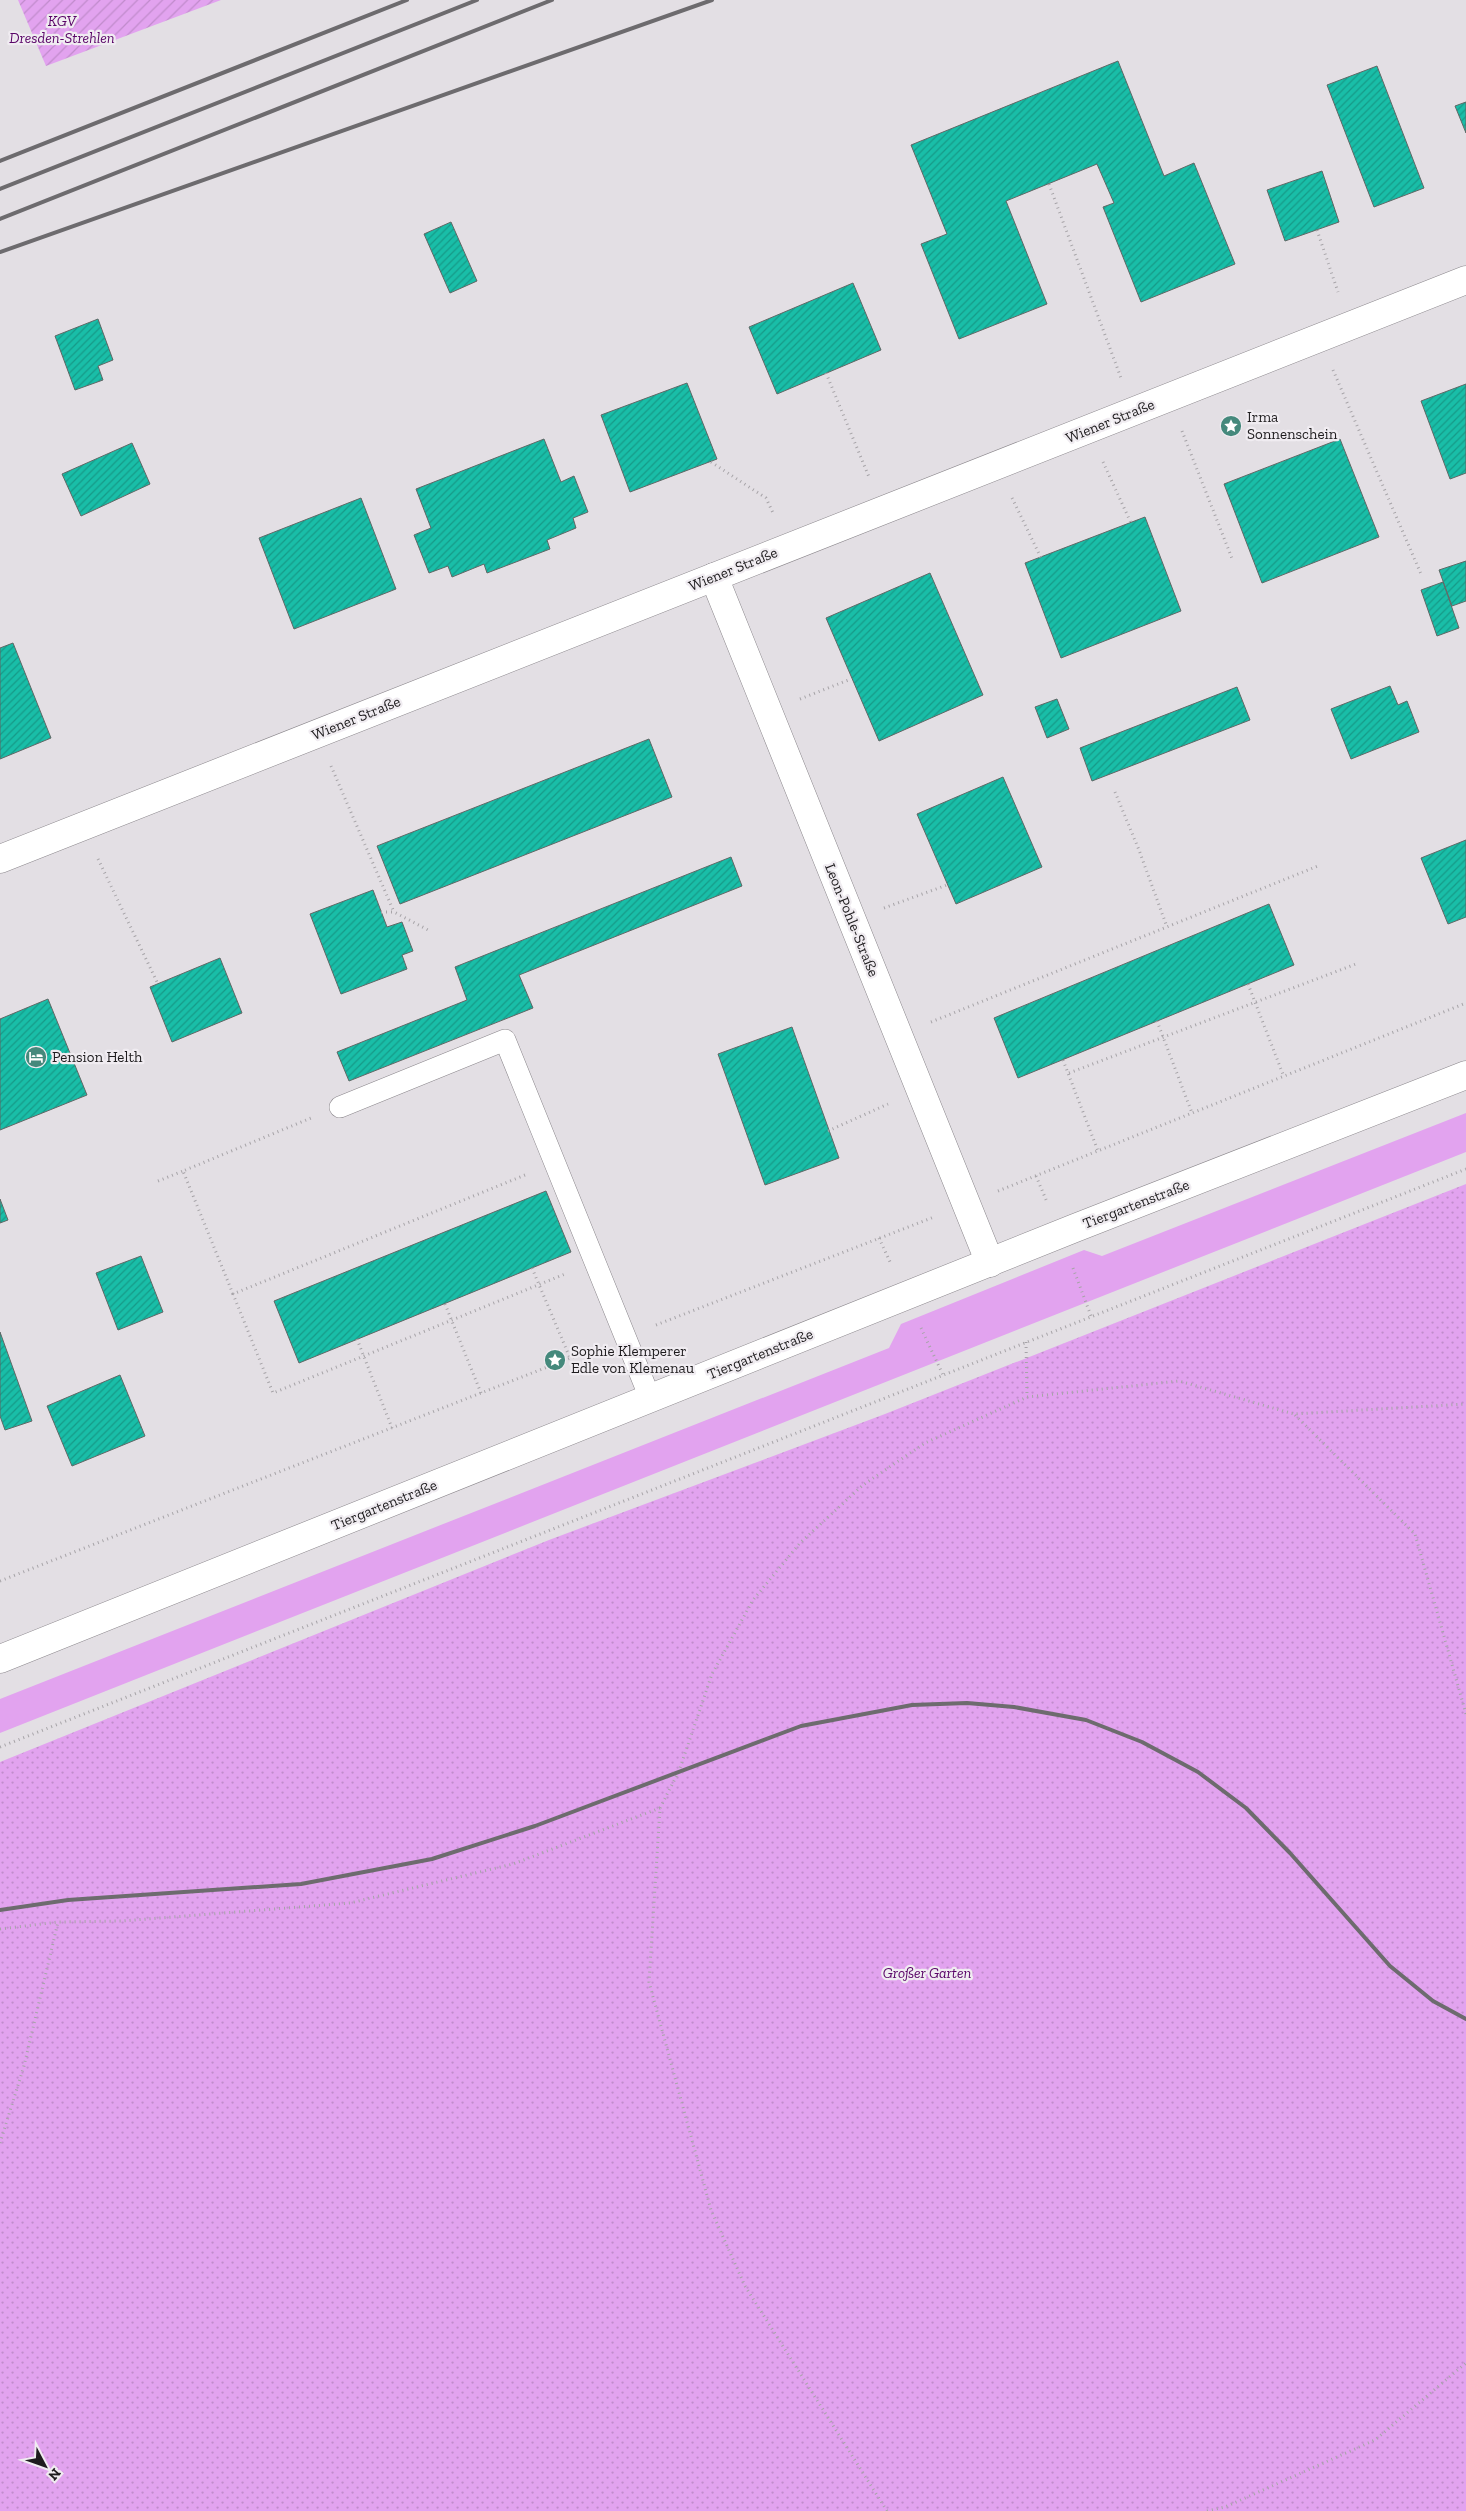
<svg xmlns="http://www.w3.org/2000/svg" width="1466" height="2511" viewBox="0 0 1466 2511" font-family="'Zilla Slab',serif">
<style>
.grass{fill:#e2a3ef}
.park{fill:url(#park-dots)}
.garden{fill:url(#garden-furrows)}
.building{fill:url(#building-hatch);stroke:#606765}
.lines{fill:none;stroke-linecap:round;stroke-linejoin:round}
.service-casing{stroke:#8b878c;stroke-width:22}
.minor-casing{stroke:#8b878c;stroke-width:29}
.secondary-casing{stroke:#8b878c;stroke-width:29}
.path{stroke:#a7a4a8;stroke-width:3;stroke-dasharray:1 4;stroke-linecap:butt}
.service{stroke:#fff;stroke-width:21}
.minor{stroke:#fff;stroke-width:28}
.secondary{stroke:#fff;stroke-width:28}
.rail{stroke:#6d6b6e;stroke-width:4}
.labels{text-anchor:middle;stroke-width:4.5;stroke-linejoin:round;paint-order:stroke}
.park-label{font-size:15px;font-style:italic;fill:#590467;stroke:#f0ecf1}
.poi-label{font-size:15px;fill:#1e1c1e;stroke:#f0ecf1;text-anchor:start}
.street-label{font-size:15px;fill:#1e1c1e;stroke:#f0ecf1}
</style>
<defs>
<pattern id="park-dots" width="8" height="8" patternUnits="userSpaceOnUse" patternTransform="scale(1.25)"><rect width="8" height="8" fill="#e2a3ef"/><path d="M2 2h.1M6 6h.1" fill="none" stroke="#c18ccc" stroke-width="1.8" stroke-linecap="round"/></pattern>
<pattern id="garden-furrows" width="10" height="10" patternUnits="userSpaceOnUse" patternTransform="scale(1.25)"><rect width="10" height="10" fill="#e2a3ef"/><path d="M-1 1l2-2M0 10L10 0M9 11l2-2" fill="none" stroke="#c18ccc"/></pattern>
<pattern id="building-hatch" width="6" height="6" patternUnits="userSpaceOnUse" patternTransform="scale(1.25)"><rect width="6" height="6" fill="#19bea8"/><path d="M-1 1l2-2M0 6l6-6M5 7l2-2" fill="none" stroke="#169a88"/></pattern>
</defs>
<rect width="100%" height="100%" fill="#e3dfe4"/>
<path class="grass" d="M1466 1113V1152L0 1733V1699L889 1348 901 1324 1084 1250 1102 1256Z"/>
<path class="park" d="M1466 1184V2511H0V1762L549 1540 885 1414Z"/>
<path class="garden" d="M18 0H221L46 66Z"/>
<g class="building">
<path d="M1118 61 1164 176 1194 163 1235 264 1141 302 1103 207 1114 203 1097 164 1006 201 1047 304 959 339 921 244 947 234 911 145Z"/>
<path d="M1377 66 1424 188 1374 207 1327 85Z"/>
<path d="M1466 102V133L1455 106Z"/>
<path d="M1322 171 1339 222 1285 241 1267 190Z"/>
<path d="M451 222 477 281 450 293 424 234Z"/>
<path d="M853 283 881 350 777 394 749 327Z"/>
<path d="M98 319 113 360 98 366 103 380 75 390 55 336Z"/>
<path d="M687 383 717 459 630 492 601 415Z"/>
<path d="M1466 384V473L1450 479 1421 401Z"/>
<path d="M544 439 561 482 574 476 588 512 573 518 576 528 547 540 550 549 487 573 484 564 452 577 448 566 429 573 414 535 431 528 416 489Z"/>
<path d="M1340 439 1379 537 1262 583 1224 484Z"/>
<path d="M132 443 150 484 81 516 62 474Z"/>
<path d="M361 498 396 589 294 629 259 538Z"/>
<path d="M1145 517 1181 611 1061 658 1025 563Z"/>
<path d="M1466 561V601L1452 606 1439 570Z"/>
<path d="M930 573 983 695 879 741 826 618Z"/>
<path d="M1443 582 1459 628 1437 636 1421 590Z"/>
<path d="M13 643 51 738 0 759V648Z"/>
<path d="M1390 686 1398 705 1407 701 1419 732 1351 759 1331 709Z"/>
<path d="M1237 687 1250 720 1092 781 1080 748Z"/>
<path d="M1057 699 1069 729 1047 738 1035 707Z"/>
<path d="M649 739 672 797 400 904 377 846Z"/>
<path d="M1003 777 1042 867 956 904 917 814Z"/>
<path d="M1466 840V917L1448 924 1421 858Z"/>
<path d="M731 857 742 886 519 975 533 1008 349 1081 337 1052 467 1000 455 967Z"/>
<path d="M373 890 387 927 402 922 413 951 402 955 407 969 341 994 310 914Z"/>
<path d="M1269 904 1294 965 1018 1078 994 1018Z"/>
<path d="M220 958 242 1013 172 1042 150 987Z"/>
<path d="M48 999 87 1095 0 1130V1019Z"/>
<path d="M792 1027 839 1158 765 1185 718 1054Z"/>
<path d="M546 1191 571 1252 299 1363 274 1301Z"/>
<path d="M0 1199 8 1220 0 1223Z"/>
<path d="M141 1256 163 1312 118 1330 96 1273Z"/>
<path d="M0 1332 32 1421 5 1430 0 1416Z"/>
<path d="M120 1375 145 1436 72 1466 47 1406Z"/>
</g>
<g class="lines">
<g class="service-casing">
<path id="service" d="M340 1107 505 1040 650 1398"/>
</g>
<g class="minor-casing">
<g id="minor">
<path d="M714 577 990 1263"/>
<path d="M0 859 1466 280"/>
</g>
</g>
<g class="secondary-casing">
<path id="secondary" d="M0 1659 1075 1228 1466 1075"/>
</g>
<g class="path">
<path d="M1049 184 1121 378"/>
<path d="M1317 230 1338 292"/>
<path d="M1333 370 1421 574"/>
<path d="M826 373 869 477"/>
<path d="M1182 431 1233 561"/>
<path d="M711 462 766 498 774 515"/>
<path d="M1103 462 1131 523"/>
<path d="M1012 498 1041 558"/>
<path d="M800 699 851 679"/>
<path d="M331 766 394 912"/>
<path d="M1115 792 1139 850 1167 927"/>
<path d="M98 859 158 984"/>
<path d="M884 908 947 885"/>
<path d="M381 912H394L430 931"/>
<path d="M1248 984 1284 1077"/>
<path d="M1157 1021 1192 1113"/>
<path d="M931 1022 1318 866"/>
<path d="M1063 1060 1098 1151"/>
<path d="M1069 1073 1356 964"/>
<path d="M828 1131 888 1104"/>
<path d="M525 1175 233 1294 273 1393 565 1274"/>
<path d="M1036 1176 1047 1202"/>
<path d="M158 1181 183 1171"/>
<path d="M998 1191 1466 1003"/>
<path d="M879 1238 891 1264"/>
<path d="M532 1268 570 1358"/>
<path d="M1073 1268 1091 1316"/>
<path d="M233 1294 183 1171 311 1118"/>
<path d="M445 1304 481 1393"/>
<path d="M656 1325 934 1217"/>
<path d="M921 1328 943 1375"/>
<path d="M357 1339 392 1428"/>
<path d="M1026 1342 1027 1397"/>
<path d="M1295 1415 1415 1534 1466 1714"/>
<path d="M0 1581 596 1348"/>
<path d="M0 1747 1466 1169"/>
<path d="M0 1929 58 1922 122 1921 350 1903 513 1864 660 1808"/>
<path d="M0 2143 24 2066 58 1922"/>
<path d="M887 2511 745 2286 711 2210 649 1982 660 1808 679 1771 712 1674 753 1600 800 1543 863 1485 925 1443 1027 1397 1179 1381 1294 1414 1466 1404"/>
<path d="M1207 2511 1225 2507 1375 2440 1466 2363"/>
</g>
<use href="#service" class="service"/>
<use href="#minor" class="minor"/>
<use href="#secondary" class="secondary"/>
<g class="rail">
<path d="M0 161 407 0"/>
<path d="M0 189 477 0"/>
<path d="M0 219 552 0"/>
<path d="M0 252 712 0"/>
<path d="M0 1910 68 1900 301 1884 432 1859 535 1826 801 1726 912 1705 967 1703 1014 1707 1086 1720 1142 1742 1198 1772 1246 1808 1290 1853 1390 1966 1433 2001 1466 2019"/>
</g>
</g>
<defs>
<g id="sight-disc" transform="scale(1.125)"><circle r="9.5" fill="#45897c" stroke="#f0ecf1"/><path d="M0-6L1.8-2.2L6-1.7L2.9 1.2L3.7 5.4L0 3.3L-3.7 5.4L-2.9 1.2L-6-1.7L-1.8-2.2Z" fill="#fff"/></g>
<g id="hotel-disc" transform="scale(1.125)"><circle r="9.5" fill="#45897c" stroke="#f0ecf1"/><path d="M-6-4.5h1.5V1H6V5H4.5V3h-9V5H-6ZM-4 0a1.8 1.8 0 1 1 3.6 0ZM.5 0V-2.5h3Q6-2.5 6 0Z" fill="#fff"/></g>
</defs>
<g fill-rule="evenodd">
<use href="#sight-disc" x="1231" y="426"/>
<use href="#hotel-disc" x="36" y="1057"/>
<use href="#sight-disc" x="555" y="1360"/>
</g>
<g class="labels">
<g class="park-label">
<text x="62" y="26">KGV<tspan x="62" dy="17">Dresden-Strehlen</tspan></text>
<text x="927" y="1978">Großer Garten</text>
</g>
<g class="poi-label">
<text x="1247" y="422">Irma<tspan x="1247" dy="17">Sonnenschein</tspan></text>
<text x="52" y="1062">Pension Helth</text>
<text x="571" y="1356">Sophie Klemperer<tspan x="571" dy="17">Edle von Klemenau</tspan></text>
</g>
<g class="street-label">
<text transform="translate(1110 421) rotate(-22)" y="5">Wiener Straße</text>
<text transform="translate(733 569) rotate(-22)" y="5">Wiener Straße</text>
<text transform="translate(356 718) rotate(-22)" y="5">Wiener Straße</text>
<text transform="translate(852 920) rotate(68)" y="5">Leon-Pohle-Straße</text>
<text transform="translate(1136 1204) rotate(-21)" y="5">Tiergartenstraße</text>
<text transform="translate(760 1354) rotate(-22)" y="5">Tiergartenstraße</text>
<text transform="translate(384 1505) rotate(-22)" y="5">Tiergartenstraße</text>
</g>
</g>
<g transform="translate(45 2466) rotate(131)" stroke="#f0ecf1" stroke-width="4" paint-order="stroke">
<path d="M0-4L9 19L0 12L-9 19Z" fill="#1e1c1e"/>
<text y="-8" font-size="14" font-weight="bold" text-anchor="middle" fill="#1e1c1e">N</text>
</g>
</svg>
